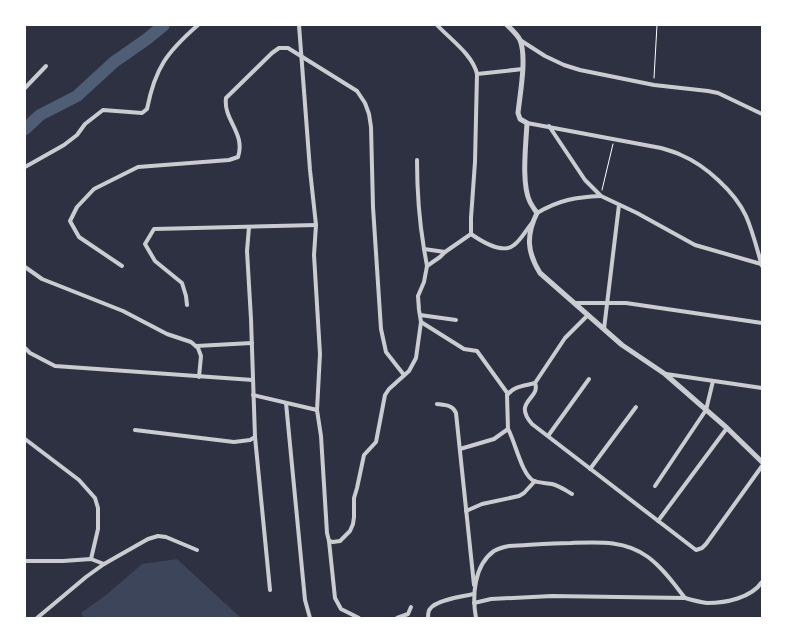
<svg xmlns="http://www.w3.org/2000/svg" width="787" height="643" viewBox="0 0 787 643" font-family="'Nunito Sans',sans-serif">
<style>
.green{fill:#3c4559}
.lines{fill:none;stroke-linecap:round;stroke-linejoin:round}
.river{stroke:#4f5d75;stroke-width:12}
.path{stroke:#fff;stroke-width:1}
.minor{stroke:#caccd0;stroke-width:4}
.tertiary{stroke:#caccd0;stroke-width:5}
</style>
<rect width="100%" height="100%" fill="#2d3142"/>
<path class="green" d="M177 559 241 618H84L81 613 106 595 142 564Z"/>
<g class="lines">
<path class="river" d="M25 129 40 115 77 96 114 62 147 39 164 25"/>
<g class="path">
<path d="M654 78 657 25"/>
<path d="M602 190 613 144"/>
</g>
<g class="minor">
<path d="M299 25 310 170 316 225 314 255 320 354 317 410 321 436 327 533 329 541 333 542 340 541 350 531 353 524 354 517V498L357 488 364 455 376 442 385 395 389 389 409 371 416 358 421 322 419 310 418 296 424 282 427 266 424 249"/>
<path d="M437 25C450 39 473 55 477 74L475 162 471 218V234C481 241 502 255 514 245 521 240 526 230 532 223"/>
<path d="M520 40 545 56 564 65 580 70 654 85 708 91 718 93 762 114"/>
<path d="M477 74 523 69"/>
<path d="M25 88 46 66"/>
<path d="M527 123 661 148C668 150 675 152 681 155 705 165 735 192 746 216 753 232 757 249 762 266"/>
<path d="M549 126 585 180 601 196 637 213 695 245 761 264"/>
<path d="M417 160C417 190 419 219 424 249L445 252 471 234"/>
<path d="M25 167 64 145 77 135 85 124 103 110 142 113 147 109C155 68 167 52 198 25"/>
<path d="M537 213C559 200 576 197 601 196"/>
<path d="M249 227 247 251 251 319 255 437 270 590"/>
<path d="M122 266 79 237 70 221 77 207 94 189 138 167 229 160 238 157C246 133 223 120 226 98L272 53 279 48H288L357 91 365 103 369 114 371 127 373 207 381 329 386 352 404 375"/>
<path d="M427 266 440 257 445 252"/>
<path d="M25 267 42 279 123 311 167 334 191 342 198 348 201 356 199 377"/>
<path d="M575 303H626L762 323"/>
<path d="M187 305 186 296 182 283 155 261 145 244 154 229 316 225"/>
<path d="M420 315 456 320"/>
<path d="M421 322 464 349 477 351 508 394"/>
<path d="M604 329 619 205"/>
<path d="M196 346 252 343"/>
<path d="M25 348 30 353 55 366 253 380"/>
<path d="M666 374 762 388"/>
<path d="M535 383C541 399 512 401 532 424L696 550 702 548 706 544 762 466"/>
<path d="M253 395 317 410"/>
<path d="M286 403 305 600 310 618"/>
<path d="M437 404C445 405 453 405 456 413L474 585"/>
<path d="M508 429C515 441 522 476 534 481 539 483 547 483 552 484 560 486 565 490 572 494"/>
<path d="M135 430 234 442 250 440 255 437"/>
<path d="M548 436 589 379"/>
<path d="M25 439 79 480 95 498 98 508V529L91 559"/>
<path d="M460 449 494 439 508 429 507 395C514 386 524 386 535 383L565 338 588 315"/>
<path d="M590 469 636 407"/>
<path d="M655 486 706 410 713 381"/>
<path d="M466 511 482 504 519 496 524 493 535 481"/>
<path d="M658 521 727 428"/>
<path d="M329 541 335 598 341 609 359 618"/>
<path d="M25 561H63L91 559 104 564"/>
<path d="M474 603 491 599 552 596 685 598C692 600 700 602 707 603 726 603 751 598 762 582"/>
<path d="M37 618 86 577 104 564 148 539 158 536 166 537 197 550"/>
<path d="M397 618 408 614 411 607"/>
<path d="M428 618C428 615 428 611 430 609 435 600 464 596 474 594"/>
<path d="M476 618C472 596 474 565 494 551 499 548 504 547 509 546 530 545 550 543 571 543 598 542 625 540 648 557 663 568 674 584 685 598"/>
</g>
<path class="tertiary" d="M507 25C511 29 517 34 520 40 527 57 520 94 518 113L520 119 527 123C526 144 521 184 530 202 532 206 535 210 537 213 526 235 527 252 540 273L622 345 665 374 727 428 762 462"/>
</g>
<rect width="787" height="643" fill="none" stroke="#ffffff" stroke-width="52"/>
</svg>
